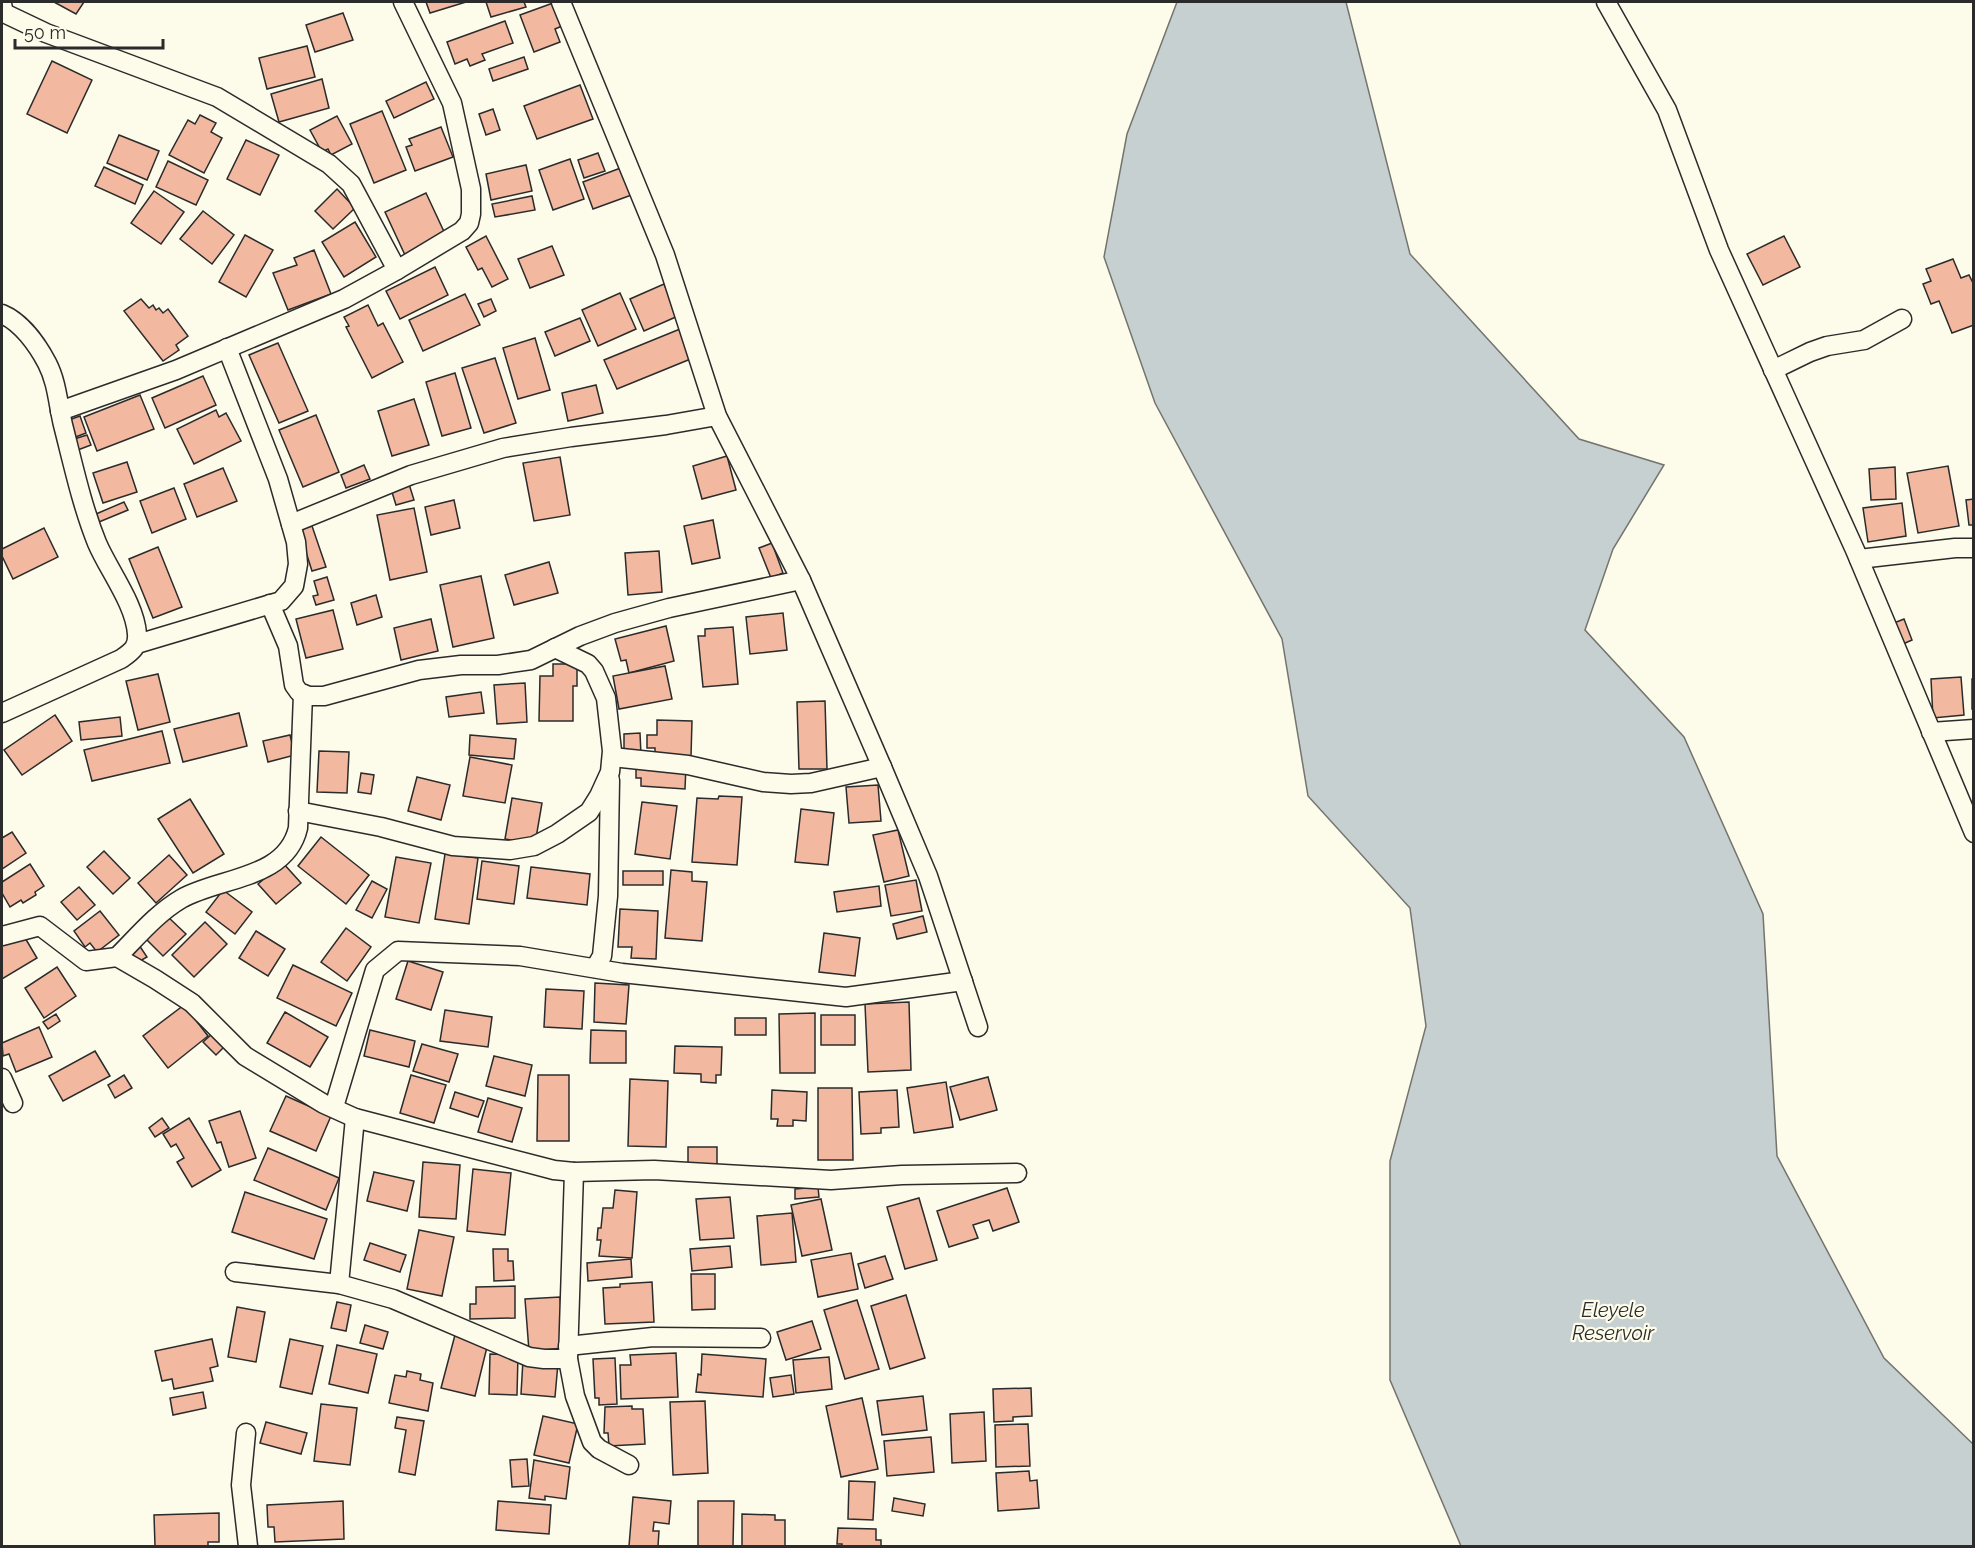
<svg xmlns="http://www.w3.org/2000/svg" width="1975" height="1548" viewBox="0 0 1975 1548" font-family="Raleway,sans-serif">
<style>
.water{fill:#c7d0d0;stroke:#74746e;stroke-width:1.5}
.building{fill:#f2b8a0;stroke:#2b2b2b;stroke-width:1.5}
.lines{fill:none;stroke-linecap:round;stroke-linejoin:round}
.minor-casing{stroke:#2b2b2b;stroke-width:21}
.minor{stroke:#fdfbea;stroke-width:18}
.labels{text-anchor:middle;stroke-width:4.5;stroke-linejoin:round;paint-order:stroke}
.water-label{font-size:20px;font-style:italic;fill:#2b2b2b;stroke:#fdfbea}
</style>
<rect width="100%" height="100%" fill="#fdfbea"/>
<path class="water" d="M1177 2H1346L1410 254 1579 439 1664 465 1613 549 1585 630 1684 737 1763 914 1777 1156 1884 1358 1973 1444V1546H1461L1390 1380V1161L1426 1026 1410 908 1308 796 1282 639 1155 403 1104 257 1127 134Z"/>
<g class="building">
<path d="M54 2H84L76 14Z"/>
<path d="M426 2H466L430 13Z"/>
<path d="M486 2H524L526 7 491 17Z"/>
<path d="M553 3 562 26 555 29 560 42 534 52 520 15Z"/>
<path d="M343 13 353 40 315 52 306 25Z"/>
<path d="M505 21 513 43 482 54 485 60 470 66 467 59 455 64 447 42Z"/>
<path d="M307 46 315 77 267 89 259 58Z"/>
<path d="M524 57 528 69 493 81 489 69Z"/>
<path d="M52 61 92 80 67 133 27 114Z"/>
<path d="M322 79 329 108 279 122 271 94Z"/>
<path d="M426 82 434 99 394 118 386 101Z"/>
<path d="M580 85 593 119 537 139 524 106Z"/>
<path d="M493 109 500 130 486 135 479 114Z"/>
<path d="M382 111 406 170 374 183 350 124Z"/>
<path d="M200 115 216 123 211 132 222 138 204 173 169 155 188 120 195 124Z"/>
<path d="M337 116 352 144 331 155 328 149 322 152 310 130Z"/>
<path d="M441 127 453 157 415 171 406 147 412 145 409 139Z"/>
<path d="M119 135 159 151 147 180 107 163Z"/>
<path d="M246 140 279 155 260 195 227 179Z"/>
<path d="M598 153 605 171 584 178 578 160Z"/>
<path d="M570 159 584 199 553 210 539 170Z"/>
<path d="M168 161 208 180 196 205 156 187Z"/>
<path d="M526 165 532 191 491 200 486 174Z"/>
<path d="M626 166 637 193 593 209 583 182Z"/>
<path d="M104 167 143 185 135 204 95 186Z"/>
<path d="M337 189 355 208 333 229 315 211Z"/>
<path d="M154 191 184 212 161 244 131 223Z"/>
<path d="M426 193 446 236 405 255 385 212Z"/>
<path d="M532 196 535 210 495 217 492 204Z"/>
<path d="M203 211 234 235 212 264 180 239Z"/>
<path d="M355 222 376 257 344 277 322 242Z"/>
<path d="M245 235 273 250 246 297 219 282Z"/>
<path d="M486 236 508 279 492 287 482 268 478 270 466 247Z"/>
<path d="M1784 236 1800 267 1763 285 1747 254Z"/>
<path d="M552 246 564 275 530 288 518 259Z"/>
<path d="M314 250 331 294 288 310 273 273 297 265 294 258Z"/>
<path d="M1953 259 1961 278 1969 275 1974 285V325L1952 333 1939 301 1931 304 1923 284 1931 281 1926 269Z"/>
<path d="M435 267 448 295 400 319 386 291Z"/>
<path d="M664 284 678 316 644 331 630 299Z"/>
<path d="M620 293 636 329 598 346 582 310Z"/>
<path d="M465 294 480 325 423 351 409 320Z"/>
<path d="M141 299 149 308 153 305 156 310 159 308 163 313 168 309 188 336 176 345 179 350 163 361 124 311Z"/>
<path d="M491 299 496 311 484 317 478 304Z"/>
<path d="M368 305 378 326 383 323 403 362 372 378 346 327 349 326 344 317Z"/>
<path d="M580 318 590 341 555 356 545 332Z"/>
<path d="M680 329 693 358 617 389 604 360Z"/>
<path d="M535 338 550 390 518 399 503 348Z"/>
<path d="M278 343 308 411 279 423 249 355Z"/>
<path d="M495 358 516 423 484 433 462 368Z"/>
<path d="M455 373 471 428 442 436 426 382Z"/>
<path d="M203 376 216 405 165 428 152 398Z"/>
<path d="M596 385 603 413 568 421 562 393Z"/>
<path d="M140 395 154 429 97 451 84 417Z"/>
<path d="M414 399 429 445 392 456 378 411Z"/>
<path d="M216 410 219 417 226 413 241 441 194 464 177 429Z"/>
<path d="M316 415 339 472 303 487 279 430Z"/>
<path d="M80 416 86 433 73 438 66 421Z"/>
<path d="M87 435 91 445 75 451 71 440Z"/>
<path d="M727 456 736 490 702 499 693 466Z"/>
<path d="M560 457 570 515 534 521 523 463Z"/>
<path d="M127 462 137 492 103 503 93 473Z"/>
<path d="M364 465 370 479 346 488 341 475Z"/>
<path d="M1948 466 1959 526 1918 533 1907 473Z"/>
<path d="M1895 467 1896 499 1871 500 1869 469Z"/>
<path d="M223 468 237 501 197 517 184 484Z"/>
<path d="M409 484 414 500 396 505 391 489Z"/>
<path d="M174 488 186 519 152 533 140 501Z"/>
<path d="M1974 499V525H1969L1966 500Z"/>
<path d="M454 500 460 528 431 535 425 507Z"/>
<path d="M124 502 128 510 99 522 96 514Z"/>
<path d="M1902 503 1906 536 1868 542 1863 508Z"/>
<path d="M414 508 427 572 390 580 377 515Z"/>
<path d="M713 520 720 558 692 564 684 526Z"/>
<path d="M312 526 326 567 312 571 299 530Z"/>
<path d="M44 528 58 557 13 579 2 556V549Z"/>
<path d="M772 543 783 573 771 578 759 548Z"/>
<path d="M158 547 182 607 153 618 129 559Z"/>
<path d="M659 551 662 592 628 595 625 553Z"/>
<path d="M549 562 558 593 514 605 505 575Z"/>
<path d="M481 576 494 638 453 647 440 585Z"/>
<path d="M327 577 334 600 316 605 313 596 318 595 314 581Z"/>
<path d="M376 595 382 617 357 625 351 603Z"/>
<path d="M333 610 343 649 306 658 296 619Z"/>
<path d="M783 613 787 650 750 654 746 617Z"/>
<path d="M431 619 438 651 401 660 394 628Z"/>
<path d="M1904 619 1912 640 1903 644 1894 623Z"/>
<path d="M666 626 674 661 629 673 626 660 621 661 615 639Z"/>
<path d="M733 627 738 684 703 687 698 636H705V629Z"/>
<path d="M553 664H577V686H573V721H539L540 676H553Z"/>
<path d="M665 666 672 699 619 709 613 676Z"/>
<path d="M158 674 170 722 138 730 126 681Z"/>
<path d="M1961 677 1964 715 1933 718 1931 679Z"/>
<rect x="1972" y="679" width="2" height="30"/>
<path d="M525 683 527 722 497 724 494 685Z"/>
<path d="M481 692 484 713 449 717 446 697Z"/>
<path d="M825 701 827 769H799L797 702Z"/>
<path d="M239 713 247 746 183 762 174 729Z"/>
<path d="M55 715 72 741 22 775 4 750Z"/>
<path d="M120 717 122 736 81 740 79 722Z"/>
<path d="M657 720 692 721 691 756H655V748H647V735H657Z"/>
<path d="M162 731 170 763 92 781 84 750Z"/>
<path d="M640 733 641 755 624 756V734Z"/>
<path d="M290 735 295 755 268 762 263 741Z"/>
<path d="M470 735 516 739 514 759 469 755Z"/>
<path d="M319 751 349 752 347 793 317 792Z"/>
<path d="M470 757 512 765 505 803 463 796Z"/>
<path d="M636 764 686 766 685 789 641 786V778H636Z"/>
<path d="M361 773 374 775 371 794 358 792Z"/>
<path d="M417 777 450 785 441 820 408 811Z"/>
<path d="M878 785 881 821 849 823 846 787Z"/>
<path d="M719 796 742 797 737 865 692 862 697 798 718 799Z"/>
<path d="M512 798 542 803 535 844 505 839Z"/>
<path d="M190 799 224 854 193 873 158 819Z"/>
<path d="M642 802 677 806 670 859 635 854Z"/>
<path d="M801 809 834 813 828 865 795 862Z"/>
<path d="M898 830 909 876 884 882 873 835Z"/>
<path d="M12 832 26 853 2 869V838Z"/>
<path d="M321 837 369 875 346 904 298 866Z"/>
<path d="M104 851 130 878 113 894 87 867Z"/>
<path d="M445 854 478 858 469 924 435 919Z"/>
<path d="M169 855 187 875 156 903 138 883Z"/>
<path d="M396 857 431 863 419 923 385 917Z"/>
<path d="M482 861 519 866 514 904 477 899Z"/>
<path d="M283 863 301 883 276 904 258 884Z"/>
<path d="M30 864 44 886 35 892 36 895 23 903 21 900 10 907 2 893V882Z"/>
<path d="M531 867 590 874 587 905 527 898Z"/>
<path d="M671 870 692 872V881L707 882 702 941 665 938Z"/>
<rect x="623" y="871" width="40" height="14"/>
<path d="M916 880 922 911 891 916 885 885Z"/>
<path d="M372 881 387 889 372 918 356 910Z"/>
<path d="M879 886 881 906 837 912 834 892Z"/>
<path d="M79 887 95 905 77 920 61 902Z"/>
<path d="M223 890 252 912 235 934 206 912Z"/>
<path d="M620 909 658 911 656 959 631 958 632 947H618Z"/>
<path d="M100 911 119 935 97 952 90 943 85 947 74 931Z"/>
<path d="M167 916 186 934 163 956 145 938Z"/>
<path d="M923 916 927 932 897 939 893 924Z"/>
<path d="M205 922 227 944 194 977 172 955Z"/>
<path d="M346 928 371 947 347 981 321 962Z"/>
<path d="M21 931 37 958 2 979V943Z"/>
<path d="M256 931 285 949 268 976 239 958Z"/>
<path d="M824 933 860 938 855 976 819 972Z"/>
<path d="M139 945 147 957 133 965 126 953Z"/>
<path d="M408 961 443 972 431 1010 396 999Z"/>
<path d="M293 965 352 993 336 1026 277 998Z"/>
<path d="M57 967 76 996 44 1018 25 988Z"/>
<path d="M595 983 629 985 626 1024 594 1022Z"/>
<path d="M546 989 584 991 582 1029 544 1027Z"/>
<path d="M909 1002 911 1070 868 1072 865 1004Z"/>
<path d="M184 1005 208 1036 168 1068 143 1036Z"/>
<path d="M445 1010 492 1017 488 1047 440 1041Z"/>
<path d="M285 1012 328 1037 310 1067 267 1043Z"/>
<path d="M815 1013V1073H780L779 1014Z"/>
<path d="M56 1014 60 1021 48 1029 43 1022Z"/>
<rect x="821" y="1015" width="34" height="30"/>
<rect x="735" y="1018" width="31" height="17"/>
<path d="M39 1027 52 1057 16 1072 9 1054 3 1056 2 1043Z"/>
<path d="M370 1030 415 1041 409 1067 364 1056Z"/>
<path d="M591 1030 626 1031V1063H590Z"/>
<path d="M212 1034 224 1047 216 1055 203 1042Z"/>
<path d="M422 1044 458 1054 449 1082 413 1071Z"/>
<path d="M675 1046 722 1047 721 1075H716V1083L701 1082V1074L674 1073Z"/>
<path d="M95 1051 110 1076 63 1101 49 1076Z"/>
<path d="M494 1056 532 1065 525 1096 486 1086Z"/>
<path d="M124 1075 132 1088 115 1098 108 1085Z"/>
<path d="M411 1075 446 1085 434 1123 400 1113Z"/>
<path d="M538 1075H569V1141H537Z"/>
<path d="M988 1077 997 1110 960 1120 950 1087Z"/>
<path d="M630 1079 668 1081 666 1147 628 1146Z"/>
<path d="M946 1082 953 1127 914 1133 907 1088Z"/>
<path d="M818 1088H852L853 1160H818Z"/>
<path d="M772 1090 807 1092 806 1121 793 1120V1126H777L778 1119H771Z"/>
<path d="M897 1090 899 1127 881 1128V1133L861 1134 859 1092Z"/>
<path d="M455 1092 484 1101 478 1117 450 1108Z"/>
<path d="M286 1096 331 1116 316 1151 270 1131Z"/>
<path d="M488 1098 522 1108 512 1142 478 1132Z"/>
<path d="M240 1111 256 1158 229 1167 221 1142 217 1143 209 1121Z"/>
<path d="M162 1118 169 1128 155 1137 149 1128Z"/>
<path d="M189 1118 221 1170 192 1187 177 1162 184 1158 176 1144 171 1147 163 1134Z"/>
<rect x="688" y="1147" width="29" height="18"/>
<path d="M268 1148 339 1178 326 1210 254 1180Z"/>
<path d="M423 1162 460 1165 456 1219 419 1217Z"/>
<path d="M473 1169 511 1173 505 1235 467 1231Z"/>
<path d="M374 1172 414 1181 407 1211 367 1201Z"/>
<path d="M818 1187 819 1197 795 1199V1189Z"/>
<path d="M1007 1188 1019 1222 993 1231 989 1220 973 1225 978 1238 949 1247 937 1211Z"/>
<path d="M615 1190 637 1192 632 1258 599 1256 601 1240H597L598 1228H601L603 1208H613Z"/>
<path d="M245 1192 327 1219 314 1259 232 1232Z"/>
<path d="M730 1197 734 1238 700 1240 696 1199Z"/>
<path d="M919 1198 937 1260 905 1269 887 1207Z"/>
<path d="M821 1199 832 1250 802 1256 791 1205Z"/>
<path d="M792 1213 796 1262 761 1265 757 1216Z"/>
<path d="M419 1230 454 1237 442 1296 407 1289Z"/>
<path d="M370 1243 406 1255 400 1272 364 1260Z"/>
<path d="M730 1246 732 1267 692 1271 690 1249Z"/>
<path d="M493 1249H508V1261H513L514 1280 494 1281Z"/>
<path d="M851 1253 858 1289 818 1297 811 1260Z"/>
<path d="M885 1256 893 1279 865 1288 858 1264Z"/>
<path d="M631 1259 632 1277 588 1281 587 1263Z"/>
<path d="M691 1274H715V1309L692 1310Z"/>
<path d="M652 1282 654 1322 605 1324 603 1288 620 1287V1284Z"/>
<path d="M515 1286V1318L470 1319V1304H476V1287Z"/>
<path d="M906 1295 925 1358 890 1369 871 1306Z"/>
<path d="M560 1297 564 1348 529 1351 525 1299Z"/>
<path d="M857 1300 879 1369 845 1379 824 1310Z"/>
<path d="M337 1302 351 1305 346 1331 331 1328Z"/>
<path d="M237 1307 265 1312 256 1362 228 1357Z"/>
<path d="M812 1321 821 1349 786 1360 777 1332Z"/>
<path d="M365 1325 388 1332 383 1349 360 1343Z"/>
<path d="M455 1335 488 1343 475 1396 441 1388Z"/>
<path d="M212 1339 218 1366 210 1368 213 1381 174 1389 172 1379 162 1381 155 1351Z"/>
<path d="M290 1339 323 1346 312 1394 280 1387Z"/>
<path d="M337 1345 377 1354 368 1393 329 1384Z"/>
<path d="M676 1353 678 1397 621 1399 620 1365H631L630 1355Z"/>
<path d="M490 1354 518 1355 517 1395 489 1394Z"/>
<path d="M702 1354 766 1359 763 1397 696 1392 698 1374 701 1375Z"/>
<path d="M829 1357 832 1389 796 1393 793 1360Z"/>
<path d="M615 1358 617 1404 599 1405V1398H595L593 1359Z"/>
<path d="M523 1360 558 1363 555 1397 521 1394Z"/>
<path d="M407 1371 421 1374 420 1380 433 1383 428 1411 389 1403 395 1375 406 1377Z"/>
<path d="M791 1375 794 1394 773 1397 770 1378Z"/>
<path d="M1031 1388 1032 1416 1013 1417V1421L994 1422 993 1389Z"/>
<path d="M203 1392 206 1408 173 1415 170 1398Z"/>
<path d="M923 1396 927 1430 882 1435 877 1401Z"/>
<path d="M862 1398 878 1469 841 1477 826 1406Z"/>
<path d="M705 1401 708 1473 673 1475 670 1402Z"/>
<path d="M321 1404 357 1408 350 1465 314 1461Z"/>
<path d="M632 1406V1409H643L645 1444 609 1446 608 1433H604L605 1407Z"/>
<path d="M984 1412 986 1461 952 1463 950 1414Z"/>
<path d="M543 1416 578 1424 569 1463 534 1455Z"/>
<path d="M397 1417 424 1421 415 1475 399 1472 406 1430 395 1428Z"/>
<path d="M266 1422 307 1433 301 1454 260 1443Z"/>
<path d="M1028 1424 1030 1466 996 1467 995 1425Z"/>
<path d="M931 1437 934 1472 887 1476 884 1441Z"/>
<path d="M527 1459 529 1486 512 1487 510 1460Z"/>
<path d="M534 1460 570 1467 566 1499 545 1496V1500L529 1498Z"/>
<path d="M1029 1471 1030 1481 1037 1480 1039 1508 998 1511 996 1473Z"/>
<path d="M849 1481 875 1482 873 1520 848 1519Z"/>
<path d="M633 1497 671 1501 669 1524 654 1522 653 1531H659L658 1546H629Z"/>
<path d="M894 1498 925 1504 923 1516 892 1511Z"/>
<path d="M343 1501 344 1539 275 1542 274 1527H268L267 1505Z"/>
<path d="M498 1501 551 1505 549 1534 496 1530Z"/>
<path d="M698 1501H734L733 1546H698Z"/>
<path d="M219 1513V1542H208V1546H155L154 1515Z"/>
<path d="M742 1514 775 1515V1520H785V1546H742Z"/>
<path d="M838 1528 876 1529V1540H881V1546H842V1544H837Z"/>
</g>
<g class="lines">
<g class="minor-casing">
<g id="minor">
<path d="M561 2 665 255 717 416 801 580 882 767 928 876 978 1027"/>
<path d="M1606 2 1667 110 1719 250 1855 550 1974 833"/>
<path d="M2 4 4 13 46 33 217 97 329 164 351 184 397 270"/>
<path d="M2 314C21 322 37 344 47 363 57 382 58 404 63 425 73 464 82 506 97 543 109 571 135 604 137 634 138 648 131 652 121 659L2 713"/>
<path d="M1773 370 1810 352 1827 346 1864 340 1902 319"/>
<path d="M60 411 176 370 344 299 397 270 462 231 469 223 471 214V189L452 103 403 2"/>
<path d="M291 524 411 475 503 448 571 437 666 425 717 416"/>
<path d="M1859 559 1955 548H1974"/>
<path d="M270 604 288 646 294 685 299 692 309 696H324L419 670 461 665H498L531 660 580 636 615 623 669 608 801 580"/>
<path d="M137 644 281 601 294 586 298 564 296 542 278 479 227 348"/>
<path d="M1931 732 1974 729"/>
<path d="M612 757 688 765 763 782 791 784 811 783 882 767"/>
<path d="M298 811 381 827 453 846 510 850 534 846 557 834 589 812 599 796 610 772 612 751 606 698 594 671 588 664 555 648"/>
<path d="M2 936 40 926 86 961 117 957 155 979 192 1003 245 1056 324 1104 355 1118 554 1170 574 1172 654 1170 831 1180 902 1175 1017 1173"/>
<path d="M117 957C137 937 157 913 181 899 219 877 286 880 298 828L303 694"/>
<path d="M595 968 602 956 608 896 610 780"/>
<path d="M2 1078 13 1103"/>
<path d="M334 1107 375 970 398 951 520 956 622 973 846 997 963 981"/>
<path d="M574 1172 568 1359 575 1396 592 1442 599 1449 629 1465"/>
<path d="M235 1272 339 1284 393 1299 529 1357 544 1359H568"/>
<path d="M339 1284 355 1118"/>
<path d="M568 1346 653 1337 761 1338"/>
<path d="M246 1433 241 1485 248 1546"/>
</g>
</g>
<use href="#minor" class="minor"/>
</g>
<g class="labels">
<g class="water-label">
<text x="1613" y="1317">Eleyele<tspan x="1613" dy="23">Reservoir</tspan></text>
</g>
</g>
<rect width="1975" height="1548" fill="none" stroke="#2b2b2b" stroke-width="6"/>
<path d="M15 39v9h148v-9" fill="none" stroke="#2b2b2b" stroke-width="3"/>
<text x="24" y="39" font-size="18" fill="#2b2b2b" stroke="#fdfbea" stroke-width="4.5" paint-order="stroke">50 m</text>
</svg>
